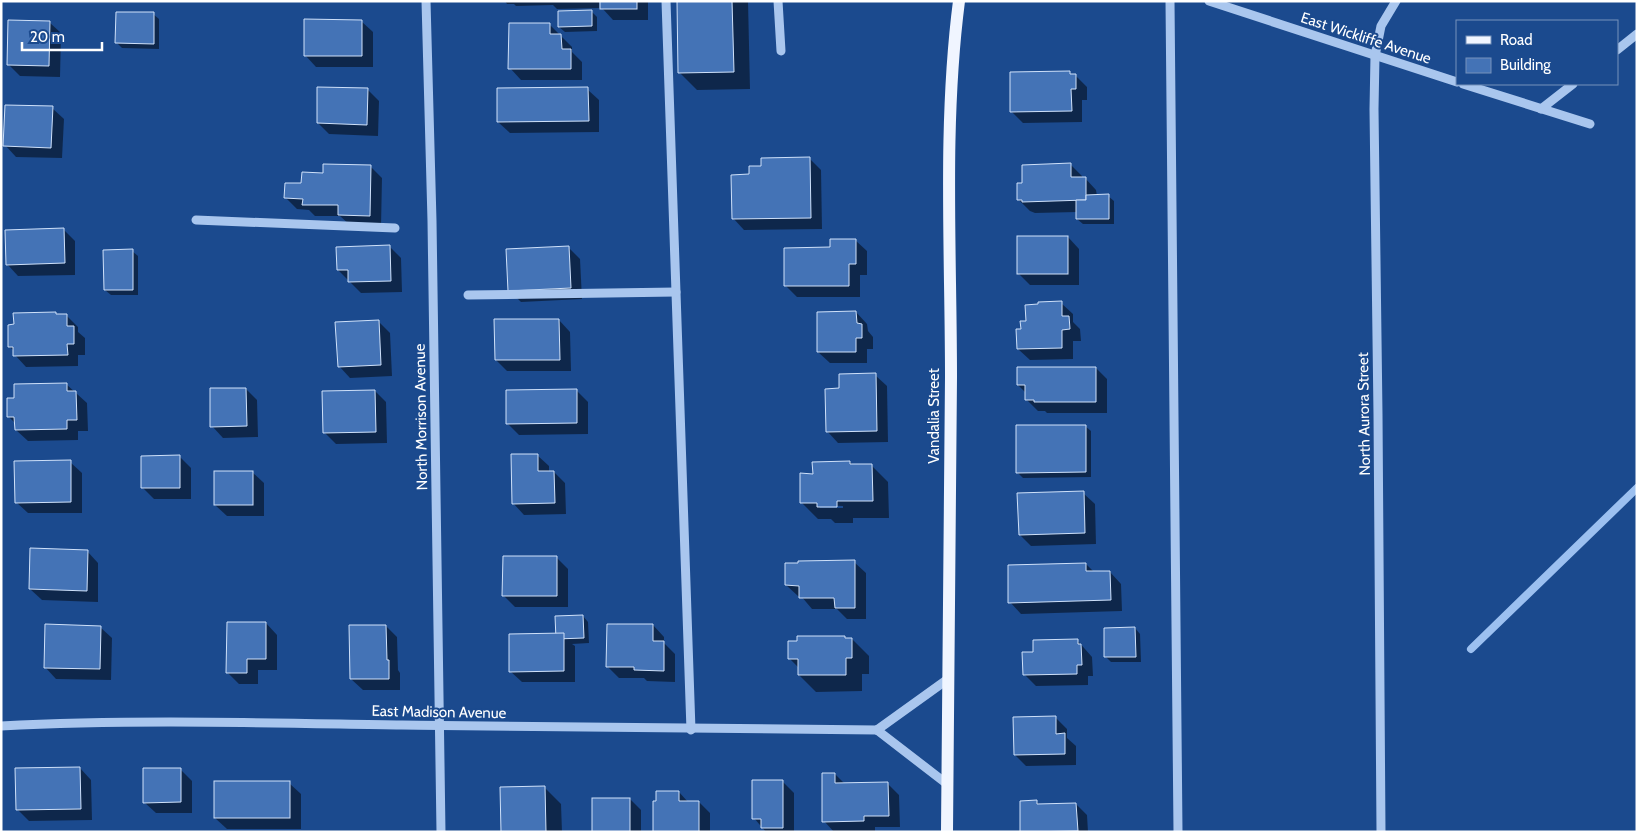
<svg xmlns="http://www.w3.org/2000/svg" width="1638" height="833" viewBox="0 0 1638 833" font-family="Cabin,sans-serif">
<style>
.shadow{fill:#0007;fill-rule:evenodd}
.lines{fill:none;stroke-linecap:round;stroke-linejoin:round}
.stream{stroke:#9cc0f0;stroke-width:8}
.building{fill:#4473b6;stroke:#cfe1fa}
.minor{stroke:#a9c6ee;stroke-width:9}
.major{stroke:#f0f5ff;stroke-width:12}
.labels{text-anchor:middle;stroke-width:4;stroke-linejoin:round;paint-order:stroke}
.street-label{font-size:15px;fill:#fff;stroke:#1b4a8e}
</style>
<rect width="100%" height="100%" fill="#1b4a8e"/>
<g class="shadow">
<path d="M505 1H599V8L557 9 553 5 516 6 514 4H507Z"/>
<path d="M602 1H648V20H613L602 8Z"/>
<path d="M678 1H748L750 89 697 90 680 73Z"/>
<path d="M591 11 597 17V31L565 32 559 27Z"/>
<path d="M153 14 159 19V49L122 48 117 43Z"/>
<path d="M361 21 373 32V67H316L305 55Z"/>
<path d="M49 22 61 33 60 77 20 76 9 65Z"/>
<path d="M549 24 572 47V52L582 62V80H521L510 68Z"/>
<path d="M1070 73 1072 75H1075L1087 87V100H1082V122L1023 123 1011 111Z"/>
<path d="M367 89 379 101 378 136 329 134 318 123Z"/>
<path d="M587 89 599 100V132L510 133 498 122Z"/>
<path d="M52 108 64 119 62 158 16 157 5 145Z"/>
<path d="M810 159 821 170 822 229 744 230 733 218 751 175 762 167Z"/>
<path d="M1071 165 1082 176V178H1085L1096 190 1097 196H1108L1114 201V224H1083L1077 219V212L1035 213 1030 211 1019 200 1024 184Z"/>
<path d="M371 167 382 178 381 227 351 226 340 216H315L309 210 297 209 286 198 324 174Z"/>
<path d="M63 229 75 241V275L18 276 7 264Z"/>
<path d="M1068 237 1079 249V285H1030L1018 273Z"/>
<path d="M855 240 867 251V275H860V297H797L786 286 831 249Z"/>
<path d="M390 247 401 258 402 292 361 293 338 270Z"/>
<path d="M569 248 580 259 582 299 521 302 509 290Z"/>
<path d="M132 251 138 256V295H111L105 290Z"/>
<path d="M1061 303 1073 314V322L1080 329 1081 341H1073V359L1030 360 1018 349 1022 330 1027 323Z"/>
<path d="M856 312 867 324 868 331 873 337V349H867V363H830L818 352Z"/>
<path d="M66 315 78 327V332L85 338V355H78V366L26 367 15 355V352L10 347 57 316Z"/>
<path d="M559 320 570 332 571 371H507L496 360Z"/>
<path d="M378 321 390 333 392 376 350 378 339 366Z"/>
<path d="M1096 368 1107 379V413H1047L1045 411H1038L1027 400 1026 393 1018 385Z"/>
<path d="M875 375 887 386 888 442 838 443 827 431 840 390Z"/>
<path d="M66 384 87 403 88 431H78V440L28 441 16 430V424L9 417 16 399Z"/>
<path d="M246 389 257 400 258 437 223 438 212 426Z"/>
<path d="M576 390 588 402V434L519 435 507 423Z"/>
<path d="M375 391 386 402 387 443 336 444 324 432Z"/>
<path d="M1085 426 1091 431V477L1023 478 1017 472Z"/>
<path d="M537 455 549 466V472H554L565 483 566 514 524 515 513 503Z"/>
<path d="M180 457 191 468V499H154L142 487Z"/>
<path d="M70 462 82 473V513H28L16 502Z"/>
<path d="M850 462 853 465H871L888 482 889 518H853V523H835L831 519H818L801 502 814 475ZM818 505 843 506V508H820Z"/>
<path d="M252 472 264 483V516H227L215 505Z"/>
<path d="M1083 493 1095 504 1096 544 1031 546 1020 535Z"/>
<path d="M87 551 98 563V602L42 600 30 589Z"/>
<path d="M556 557 568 569V607H515L504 596Z"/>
<path d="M854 562 866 573V619H847L837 609H812L801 596H798L786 585Z"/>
<path d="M1086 564 1094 572H1110L1121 584 1122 611 1021 614 1010 602Z"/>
<path d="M583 616 588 622 589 643 572 644 575 646V682H522L510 671Z"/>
<path d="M266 623 277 635V670H258V684H239L227 672Z"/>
<path d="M653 625 664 637V643L675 654V682L647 681 644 678H619L608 667Z"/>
<path d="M386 626 397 637 398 670 400 673V690H363L351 679Z"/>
<path d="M100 627 112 638 111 680 56 679 45 667Z"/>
<path d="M1135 628 1140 634 1141 662H1111L1106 657Z"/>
<path d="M845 637 847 639H852L869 656V674H862V691L816 692 799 675V668L789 658Z"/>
<path d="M1077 640 1092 657 1093 676H1088V685L1036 686 1024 674 1034 653Z"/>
<path d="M1056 718 1067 729V738L1076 746V765L1026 766 1015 755Z"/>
<path d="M80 768 91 780 92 820 29 821 17 809Z"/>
<path d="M181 770 192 781V813H156L144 802Z"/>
<path d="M835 774 845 784H888L899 795 900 827H875V832H834L824 821Z"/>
<path d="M782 781 794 793V832H766L754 818Z"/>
<path d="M289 783 301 794V829H227L215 818Z"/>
<path d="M544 787 561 804 562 832H503Z"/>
<path d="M679 792 688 802H699L710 813V832H655Z"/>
<path d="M630 799 641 810V832H594Z"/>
<path d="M1036 801 1040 805 1076 804 1087 815 1088 832H1021Z"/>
</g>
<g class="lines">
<path class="stream" d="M1471 649 1637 488"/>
</g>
<g class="building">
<rect x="600" y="1" width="37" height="8"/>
<path d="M677 1H732L734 72 678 73Z"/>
<path d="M592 10V26L558 27V11Z"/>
<path d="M116 12H154V44L115 43Z"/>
<path d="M304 19 362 20V56H304Z"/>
<path d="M8 20 50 21 49 66 7 65Z"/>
<path d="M509 23H550V34H561L562 49H571V69H508Z"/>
<path d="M1070 71V74H1076V89H1071L1072 111 1010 112V72Z"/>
<path d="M317 87 368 88 367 125 317 123Z"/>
<path d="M588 87 589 121 497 122V88Z"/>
<path d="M5 105 53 106 51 148 3 146Z"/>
<path d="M810 157 811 218 732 219 731 175 749 174V166H761V158Z"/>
<path d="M1071 163V177H1086V200L1022 202V200H1017V183H1022V165Z"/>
<path d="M323 164 371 165 370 216 338 215V205H302L303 199 284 198 285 183H301L302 172 323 173Z"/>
<path d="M1109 194V219H1076V200H1086V195Z"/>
<path d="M64 228 65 263 6 265 5 230Z"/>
<rect x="1017" y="236" width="51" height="38"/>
<path d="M830 239H856V264H849V286H784V248L830 247Z"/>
<path d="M390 245 391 281 348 282V270H337L336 247Z"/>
<path d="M569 246 571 288 508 291 506 249Z"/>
<path d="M133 249V290H104L103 250Z"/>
<path d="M1062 301V316H1069L1070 329 1062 330V348L1017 349 1016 329H1021L1020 321H1026L1025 305 1038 304V302Z"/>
<path d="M856 311 857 323 862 324V338H856V352H817V312Z"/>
<path d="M56 312V314H67V326H74V344H67L68 355 13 356V347H8V325L14 324 13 313Z"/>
<path d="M494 319H559L560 360H495Z"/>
<path d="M379 320 381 365 338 367 335 322Z"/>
<path d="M1017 367H1096V402H1034V400H1025V385H1017Z"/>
<path d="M876 373 877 431 826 432 825 389 839 388V374Z"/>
<path d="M67 383V391H76L77 420H67V429L15 430 14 417H7V398H14V384Z"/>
<path d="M210 388H246L247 426 210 427Z"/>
<path d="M577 389V423L506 424V390Z"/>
<path d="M375 390 376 432 323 433 322 391Z"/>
<path d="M1016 425H1086V472L1016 473Z"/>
<path d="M511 454H538V471H554L555 503 512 504Z"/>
<path d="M180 455V488H141V456Z"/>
<path d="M71 460V502L15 503 14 461Z"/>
<path d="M850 461V464H872L873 501H837V507H817V503H800V473L813 474 812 462Z"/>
<rect x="214" y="471" width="39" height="34"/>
<path d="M1084 491 1085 533 1019 535 1017 493Z"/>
<path d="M30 548 88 550 87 591 29 589Z"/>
<path d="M503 556H557V596H502Z"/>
<path d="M855 560V608H835L834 598H799V586L785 585V563H798V561Z"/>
<path d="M1086 563V571H1110L1111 600 1008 603V565Z"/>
<path d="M583 615 584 638 556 639 555 616Z"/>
<path d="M227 622H266V659H247V673H226Z"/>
<path d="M45 624 101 626 100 669 44 668Z"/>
<path d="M607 624H653V641H664V671L634 670V667H606Z"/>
<path d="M349 625H386L387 660H389V679H350Z"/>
<path d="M1135 627 1136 657H1104V628Z"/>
<path d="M564 633V671L509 672V634Z"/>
<path d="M797 636H845V638H852V658H846V675H798V659H788V641H797Z"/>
<path d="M1078 639V644H1081L1082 665H1077V674L1023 675 1022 652H1033V640Z"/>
<path d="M1056 716V734L1065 733V754L1014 755 1013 717Z"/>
<path d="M80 767 81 809 16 810 15 768Z"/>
<path d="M143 768H181V802L143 803Z"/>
<path d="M822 773H835V783L888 782 889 816H864V821L822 822Z"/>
<path d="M752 780H783V828H761V819H752Z"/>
<rect x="214" y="781" width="76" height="37"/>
<path d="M545 786 546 832H501L500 787Z"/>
<path d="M656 791H679V801H699V832H653V801H656Z"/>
<rect x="592" y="798" width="38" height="34"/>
<path d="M1037 800V804L1076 803 1078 831 1020 832V801Z"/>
</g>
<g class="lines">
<g class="minor">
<path d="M426 1 432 221 441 832"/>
<path d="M666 1 691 730"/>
<path d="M778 1 781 51"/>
<path d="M1170 1 1178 832"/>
<path d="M1209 1 1457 82"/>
<path d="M1617 50 1637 34"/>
<path d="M1463 84 1590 124"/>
<path d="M1541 109 1573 84"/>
<path d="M196 220 395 228"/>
<path d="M468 295 676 292"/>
<path d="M1 726C134 719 268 723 402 725 560 728 718 729 877 730"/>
<path d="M877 730 947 784"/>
<path d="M877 730 948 679"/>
<path d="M1381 832 1378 414 1374 109 1375 56 1381 26 1396 1"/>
</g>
<path class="major" d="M947 832C948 680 951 528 951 377 951 252 943 125 959 1"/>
</g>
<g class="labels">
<g class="street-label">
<text transform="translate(1366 38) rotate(18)" y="5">East Wickliffe Avenue</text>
<text transform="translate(1364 414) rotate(-91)" y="5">North Aurora Street</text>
<text transform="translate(934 416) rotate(-90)" y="5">Vandalia Street</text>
<text transform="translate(421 417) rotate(-91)" y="5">North Morrison Avenue</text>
<text transform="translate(439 712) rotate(1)" y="5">East Madison Avenue</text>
</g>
</g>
<rect width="1638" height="833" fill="none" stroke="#ffffff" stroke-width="5"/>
<rect x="1456" y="20" width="162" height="65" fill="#1b4a8e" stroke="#7692bb"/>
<rect x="1466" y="36" width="25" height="8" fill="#f0f5ff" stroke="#7692bb"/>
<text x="1500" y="45" font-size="15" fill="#ffffff">Road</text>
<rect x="1466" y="58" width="25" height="15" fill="#4473b6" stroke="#7692bb"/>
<text x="1500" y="70" font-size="15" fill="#ffffff">Building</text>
<path d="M22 42v8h80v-8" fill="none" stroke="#ffffff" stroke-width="2.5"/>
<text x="30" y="42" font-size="15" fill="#ffffff" stroke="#1b4a8e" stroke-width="4" paint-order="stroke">20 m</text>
</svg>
